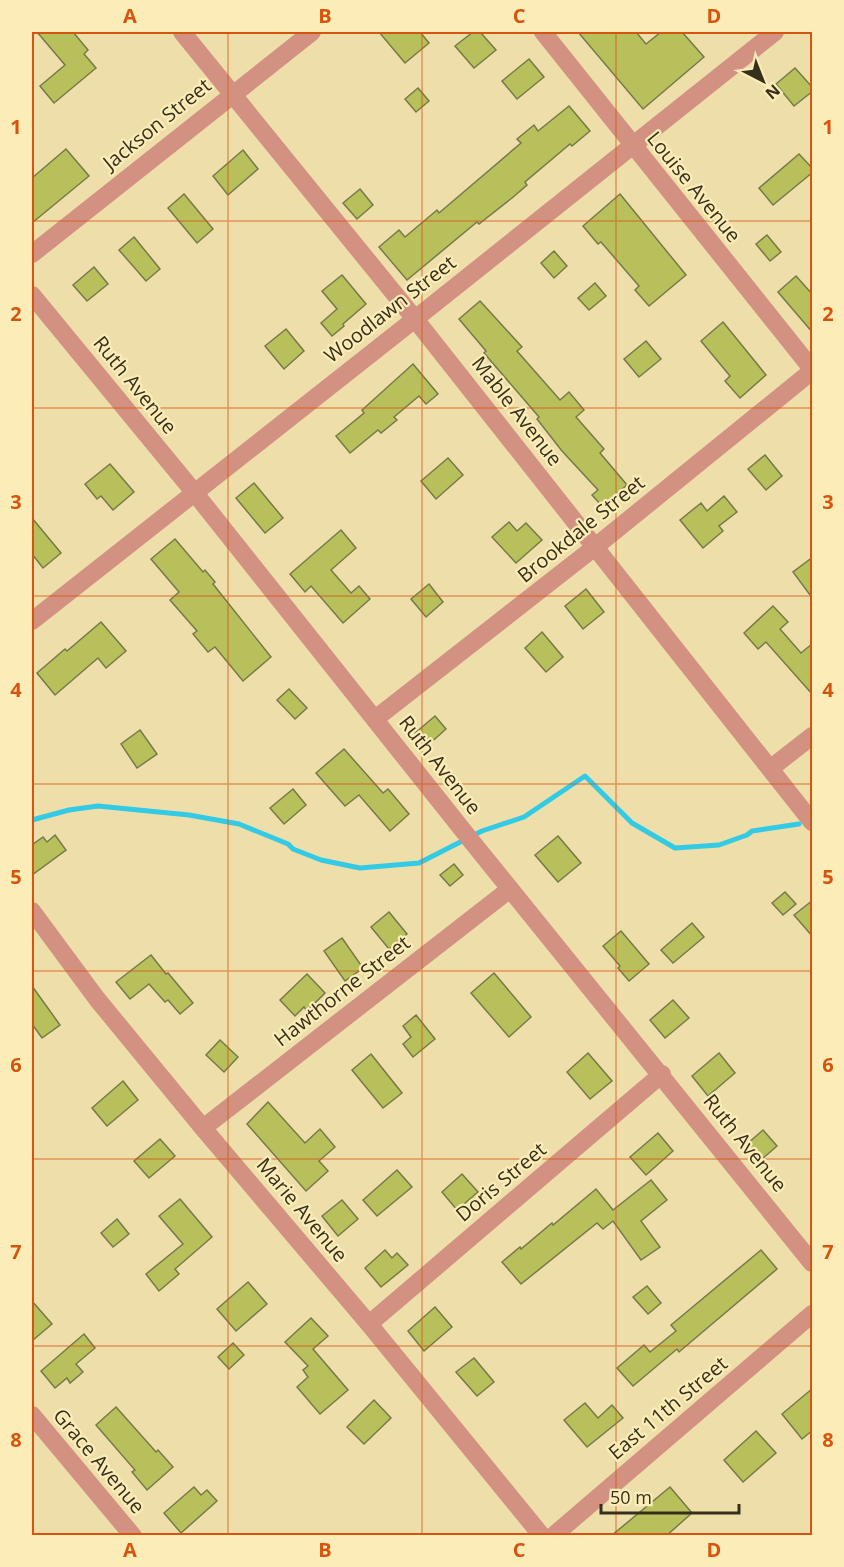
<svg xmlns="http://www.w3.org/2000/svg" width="844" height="1567" viewBox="0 0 844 1567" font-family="'Open Sans',sans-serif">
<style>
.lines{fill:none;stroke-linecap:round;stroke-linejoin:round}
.stream{stroke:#33cae6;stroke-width:5}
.building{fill:#b8c05c;stroke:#767a49;stroke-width:1.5}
.street{stroke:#d39182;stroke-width:18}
.grid{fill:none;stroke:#d6550e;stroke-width:1.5;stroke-opacity:0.55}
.labels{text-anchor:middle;stroke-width:4.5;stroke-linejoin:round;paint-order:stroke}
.street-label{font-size:20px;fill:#36301b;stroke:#fcecb7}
.neatline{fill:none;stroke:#d6550e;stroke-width:2}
.grid-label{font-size:20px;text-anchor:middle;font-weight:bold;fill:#d6550e}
</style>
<rect width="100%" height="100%" fill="#eedfaa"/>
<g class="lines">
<path class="stream" d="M32 820 69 810 98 806 189 815 239 824 288 844 293 849 321 860 360 868 419 863 482 831 524 817 585 776 632 823 675 848 719 845 747 835 752 831 799 824"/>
</g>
<g class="building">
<path d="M37 32H73L88 50 84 54 96 68 54 103 40 86 65 65Z"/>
<path d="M379 32H420L429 43 405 63Z"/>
<path d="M473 32H480L496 50 474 68 455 46Z"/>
<path d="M578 32H636L646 44 661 32H682L704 57 643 109Z"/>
<path d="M529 59 544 77 517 99 502 81Z"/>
<path d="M795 68 813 88V91L794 106 776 84Z"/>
<path d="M418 88 429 101 416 112 405 99Z"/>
<path d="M569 106 590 131 572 146 570 144 525 182 527 185 512 198 479 224 477 222 407 280 379 247 399 230 405 237 437 210 439 213 521 143 517 139 534 125 538 131Z"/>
<path d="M66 149 89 176 32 223V178Z"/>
<path d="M243 150 258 169 228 195 213 176Z"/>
<path d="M799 154 813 169V172L773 205 759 188Z"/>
<path d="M360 189 373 205 357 219 343 203Z"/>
<path d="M184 194 213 229 197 243 168 208Z"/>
<path d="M620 194 686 275 649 306 635 290 639 286 601 242 598 244 583 226Z"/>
<path d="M767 235 781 252 770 261 756 244Z"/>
<path d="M134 237 160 269 146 281 119 250Z"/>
<path d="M554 251 567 266 554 278 541 263Z"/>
<path d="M94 267 108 284 87 301 73 285Z"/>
<path d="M342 275 366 304 343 324 344 326 332 336 321 323 337 309 322 291Z"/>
<path d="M796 276 813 295V333L778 292Z"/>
<path d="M595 283 606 296 589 310 578 298Z"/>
<path d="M480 301 522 347 517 351 560 400 569 392 584 410 576 417 604 449 600 453 627 485 602 506 592 495 598 490 562 451 537 419 539 417 484 353 486 351 459 319Z"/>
<path d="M723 322 766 375 740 398 725 381 730 376 701 341Z"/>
<path d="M286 329 304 351 284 369 265 346Z"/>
<path d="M646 341 661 359 639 377 624 359Z"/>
<path d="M413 364 438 394 426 404 419 396 394 417 397 420 381 433 378 430 350 453 336 436 364 413 362 410Z"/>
<path d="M765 455 782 476 766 490 748 469Z"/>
<path d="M448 458 463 475 436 499 421 481Z"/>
<path d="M110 464 134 492 113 510 101 496 97 499 85 484Z"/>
<path d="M254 483 283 518 265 533 236 498Z"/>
<path d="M724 496 737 512 719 526 723 531 703 548 680 520 701 503 707 511Z"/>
<path d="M32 518 61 553 43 568 32 554Z"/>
<path d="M509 522 517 531 526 523 542 540 516 563 492 537Z"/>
<path d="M341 530 356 548 331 570 351 593 359 586 370 599 343 623 311 586 305 592 290 574Z"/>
<path d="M175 539 203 572 205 570 215 582 213 584 271 657 243 681 215 647 208 652 193 634 197 631 170 600 179 592 151 559Z"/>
<path d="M813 557V599L793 572Z"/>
<path d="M429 584 443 602 426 617 411 599Z"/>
<path d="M586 589 604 612 583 629 565 606Z"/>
<path d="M773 606 788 622 780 629 801 653 813 643V695L766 642 758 649 744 633Z"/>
<path d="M101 622 126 651 106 668 98 658 55 695 37 673 65 649 67 651Z"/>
<path d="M542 632 563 657 546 672 525 648Z"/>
<path d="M289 689 307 708 295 719 277 700Z"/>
<path d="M435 716 446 729 426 747 415 733Z"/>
<path d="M140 730 157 754 137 768 121 744Z"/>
<path d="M344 749 383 793 388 789 409 814 390 831 359 795 345 806 316 773Z"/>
<path d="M293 789 306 805 284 824 270 808Z"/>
<path d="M55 835 66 850 32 875V845L43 837 47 842Z"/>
<path d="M558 836 581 863 558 882 535 855Z"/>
<path d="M454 864 463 875 450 886 440 875Z"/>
<path d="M785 892 796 904 783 915 772 903Z"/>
<path d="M813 900V937L794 915Z"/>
<path d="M389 912 407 934 389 949 371 927Z"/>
<path d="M692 923 704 937 673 963 661 950Z"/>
<path d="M621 931 649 964 629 981 618 968 620 966 603 946Z"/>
<path d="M342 938 363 968 345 981 324 951Z"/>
<path d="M151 955 166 974 168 973 193 1003 180 1014 168 1000 165 1002 149 984 130 999 116 982Z"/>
<path d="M494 973 531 1017 509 1037 471 993Z"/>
<path d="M307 974 325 993 307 1011 304 1007 295 1016 280 1000Z"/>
<path d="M32 986 60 1025 42 1038 32 1024Z"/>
<path d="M673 1000 689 1018 665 1038 650 1020Z"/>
<path d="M416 1015 435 1039 413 1057 403 1044 411 1037 403 1026Z"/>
<path d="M220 1040 238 1057 224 1072 206 1055Z"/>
<path d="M588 1053 612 1081 590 1099 567 1072Z"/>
<path d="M719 1053 735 1073 708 1096 692 1076Z"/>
<path d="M371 1054 402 1093 383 1108 352 1070Z"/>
<path d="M123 1081 138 1100 107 1126 92 1108Z"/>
<path d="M268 1102 305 1143 320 1129 335 1147 319 1161 328 1171 306 1191 247 1124Z"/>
<path d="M763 1130 777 1146 761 1160 747 1144Z"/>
<path d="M658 1133 673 1151 646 1175 630 1157Z"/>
<path d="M160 1139 175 1156 149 1178 134 1161Z"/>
<path d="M397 1170 412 1187 377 1216 363 1200Z"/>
<path d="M462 1174 478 1192 457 1210 442 1192Z"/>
<path d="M651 1180 667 1200 641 1221 660 1247 641 1260 613 1221 603 1229 597 1223 521 1284 502 1262 520 1247 521 1249 552 1223 553 1225 596 1189 613 1210Z"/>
<path d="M180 1199 212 1237 175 1269 179 1274 159 1291 146 1274 183 1244 159 1216Z"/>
<path d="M342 1200 358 1219 338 1236 322 1216Z"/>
<path d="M117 1219 129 1234 113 1247 101 1233Z"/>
<path d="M385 1250 392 1258 397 1253 408 1265 381 1287 365 1268Z"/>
<path d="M761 1250 777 1269 679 1352 677 1349 633 1386 617 1368 644 1345 650 1352 676 1331 671 1325Z"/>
<path d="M248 1282 267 1304 236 1331 217 1309Z"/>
<path d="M647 1286 661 1303 648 1314 633 1297Z"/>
<path d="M32 1301 52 1324 32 1341Z"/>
<path d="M435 1307 452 1327 424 1351 408 1331Z"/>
<path d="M311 1318 328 1336 313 1349 348 1390 320 1414 297 1387 308 1377 303 1370 308 1366 285 1342Z"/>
<path d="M84 1334 95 1348 76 1364 83 1372 70 1383 67 1378 55 1388 41 1371Z"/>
<path d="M233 1343 244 1355 229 1369 218 1357Z"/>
<path d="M474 1358 494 1382 477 1396 456 1372Z"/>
<path d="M813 1388V1430L802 1439 782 1414Z"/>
<path d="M374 1400 391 1418 364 1444 347 1427Z"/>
<path d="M585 1403 598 1418 612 1405 623 1418 587 1447 564 1420Z"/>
<path d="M116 1407 156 1452 158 1450 173 1467 147 1490 132 1472 135 1470 96 1425Z"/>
<path d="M756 1431 776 1453 743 1482 724 1460Z"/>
<path d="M194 1487 201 1495 207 1490 217 1501 181 1533 164 1513Z"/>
<path d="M670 1487 692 1513 666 1536H611Z"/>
</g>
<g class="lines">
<g class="street">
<path d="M182 32 415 319 812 822"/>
<path d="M543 32 812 369"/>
<path d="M32 254 312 32"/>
<path d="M32 295 194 492 473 843 812 1263"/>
<path d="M32 621 415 319 775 32"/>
<path d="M375 719 595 547 812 371"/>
<path d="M771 768 812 736"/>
<path d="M32 911 97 999 203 1128 369 1324 542 1536"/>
<path d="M203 1128 510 889"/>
<path d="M369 1324 662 1074"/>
<path d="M32 1415 133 1536"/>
<path d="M553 1536 812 1314"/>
</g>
</g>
<path class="grid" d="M228 32V1536M422 32V1536M616 32V1536M32 221H812M32 408H812M32 596H812M32 784H812M32 971H812M32 1159H812M32 1346H812"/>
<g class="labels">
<g class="street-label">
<text transform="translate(157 124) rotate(-39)" y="7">Jackson Street</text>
<text transform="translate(694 187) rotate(51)" y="7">Louise Avenue</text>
<text transform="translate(390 309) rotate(-38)" y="7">Woodlawn Street</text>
<text transform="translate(135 385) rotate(51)" y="7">Ruth Avenue</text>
<text transform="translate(517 411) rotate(52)" y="7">Mable Avenue</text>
<text transform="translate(581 529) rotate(-39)" y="7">Brookdale Street</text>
<text transform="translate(440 765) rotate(52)" y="7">Ruth Avenue</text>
<text transform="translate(342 991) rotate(-38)" y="7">Hawthorne Street</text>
<text transform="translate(745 1143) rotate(51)" y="7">Ruth Avenue</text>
<text transform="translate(501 1182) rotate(-40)" y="7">Doris Street</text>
<text transform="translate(302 1210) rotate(50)" y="7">Marie Avenue</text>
<text transform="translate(668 1408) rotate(-40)" y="7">East 11th Street</text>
<text transform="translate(99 1461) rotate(50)" y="7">Grace Avenue</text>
</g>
</g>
<rect width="844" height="1567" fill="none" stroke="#fcecb7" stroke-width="66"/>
<g transform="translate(763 81) rotate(138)" stroke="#fcecb7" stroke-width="4.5" paint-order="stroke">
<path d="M0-4.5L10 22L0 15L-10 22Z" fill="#36301b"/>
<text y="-9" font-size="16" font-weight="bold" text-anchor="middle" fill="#36301b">N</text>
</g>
<path d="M601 1504v9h138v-9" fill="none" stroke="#36301b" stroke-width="3"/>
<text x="610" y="1504" font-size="18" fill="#36301b" stroke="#fcecb7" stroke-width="4.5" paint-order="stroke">50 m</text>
<rect x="33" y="33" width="778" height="1501" class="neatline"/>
<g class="grid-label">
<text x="130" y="23">A</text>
<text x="325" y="23">B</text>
<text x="519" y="23">C</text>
<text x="714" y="23">D</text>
<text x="16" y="134">1</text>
<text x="828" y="134">1</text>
<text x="16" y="321">2</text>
<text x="828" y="321">2</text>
<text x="16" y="509">3</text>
<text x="828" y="509">3</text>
<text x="16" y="697">4</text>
<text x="828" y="697">4</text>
<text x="16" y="884">5</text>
<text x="828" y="884">5</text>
<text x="16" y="1072">6</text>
<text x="828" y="1072">6</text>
<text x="16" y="1259">7</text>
<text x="828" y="1259">7</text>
<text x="16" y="1447">8</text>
<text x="828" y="1447">8</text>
<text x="130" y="1557">A</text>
<text x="325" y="1557">B</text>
<text x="519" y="1557">C</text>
<text x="714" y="1557">D</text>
</g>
</svg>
